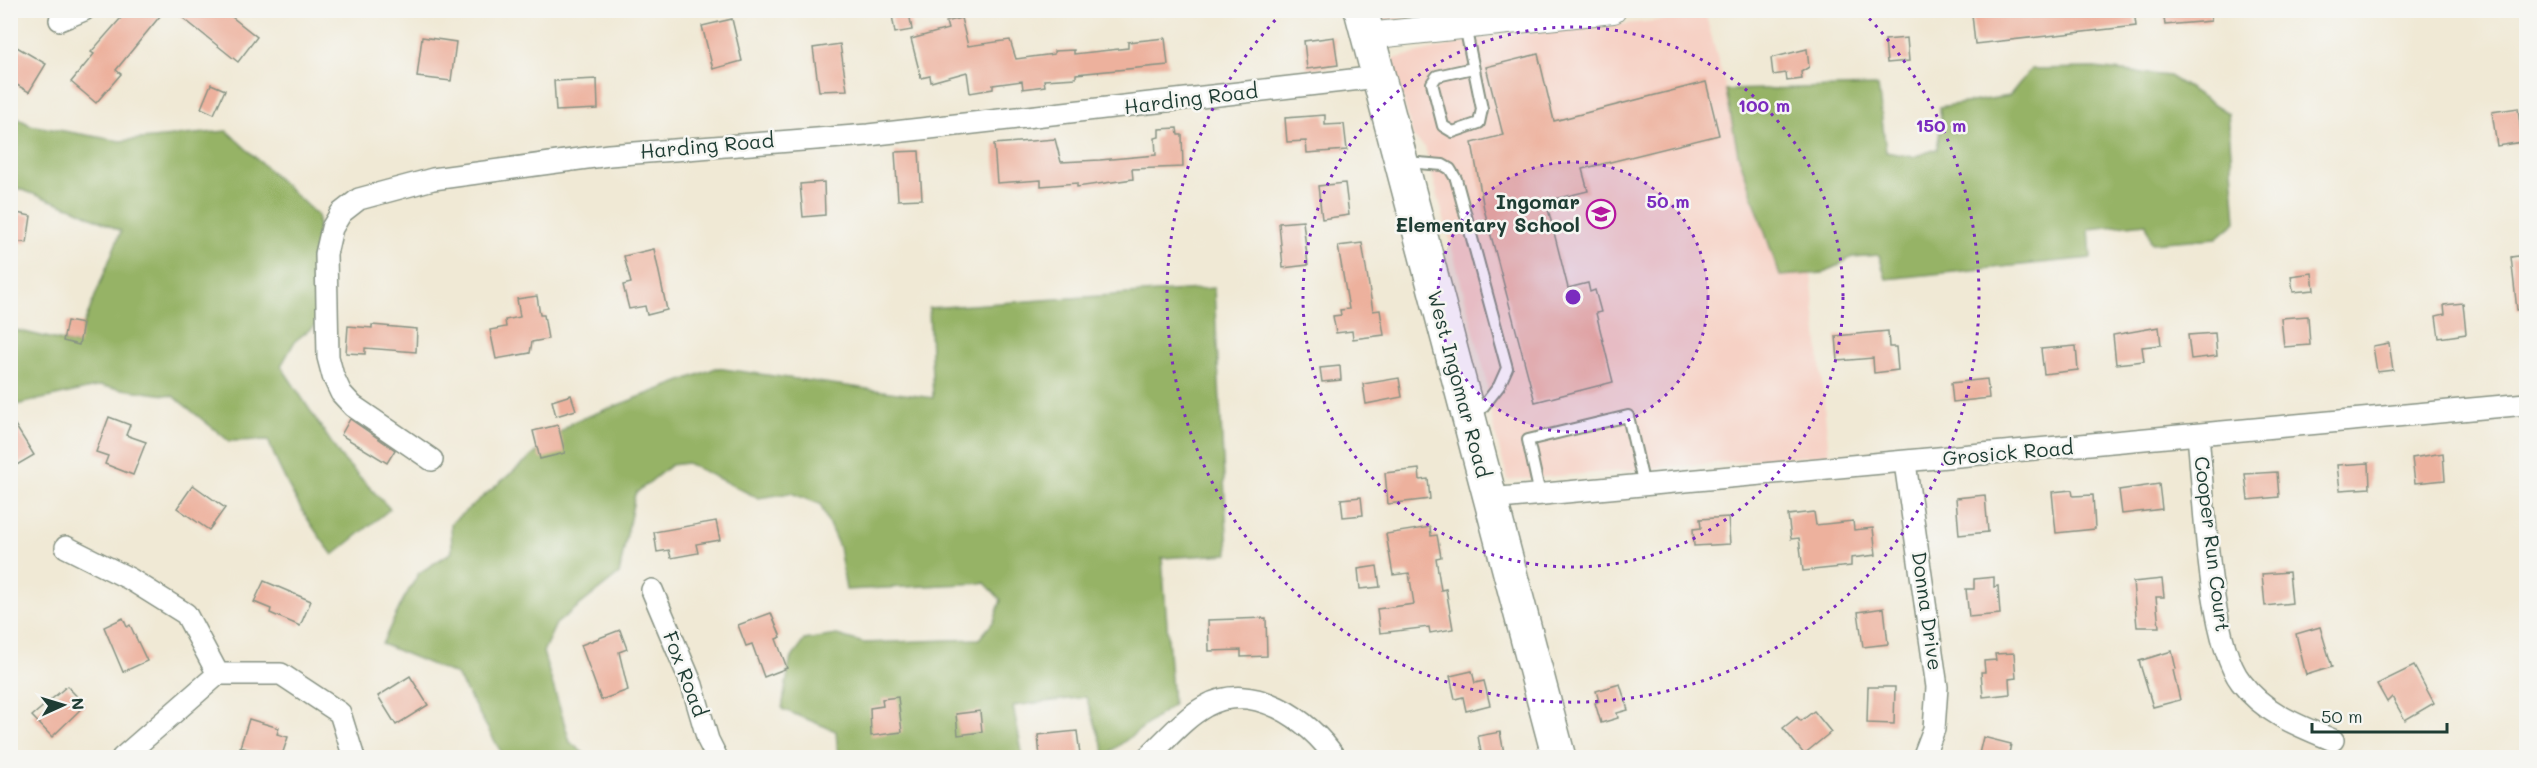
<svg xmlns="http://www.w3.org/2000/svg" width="2537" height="768" viewBox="0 0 2537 768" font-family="Mali,sans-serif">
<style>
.built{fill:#f6d1c5}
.forest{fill:#96b366;stroke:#5a784d;stroke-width:1.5}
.building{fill:#edb19d}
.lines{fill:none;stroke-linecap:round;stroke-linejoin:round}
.service-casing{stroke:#889384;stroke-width:14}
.minor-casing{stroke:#889384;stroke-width:24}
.tertiary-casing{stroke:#889384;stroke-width:28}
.primary-casing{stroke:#889384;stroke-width:36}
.service{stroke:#fff;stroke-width:10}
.minor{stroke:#fff;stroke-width:21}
.tertiary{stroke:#fff;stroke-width:26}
.primary{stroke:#fff;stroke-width:33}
.ring{fill:none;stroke:#7b2cbf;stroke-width:3;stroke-dasharray:3 6}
.labels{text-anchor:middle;stroke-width:5;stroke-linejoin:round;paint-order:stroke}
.street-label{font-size:20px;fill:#1f3d34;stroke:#f6f6f2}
.poi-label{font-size:20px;font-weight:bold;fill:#1f3d34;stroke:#f6f6f2;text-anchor:end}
.centre{fill:#7b2cbf;stroke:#f6f6f2;stroke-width:3}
.ring-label{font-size:18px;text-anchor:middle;font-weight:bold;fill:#7b2cbf;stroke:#f6f6f2;stroke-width:5;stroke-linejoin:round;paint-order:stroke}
</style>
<rect width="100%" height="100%" fill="#f6f6f2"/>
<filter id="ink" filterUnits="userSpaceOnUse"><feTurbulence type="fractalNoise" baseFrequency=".0167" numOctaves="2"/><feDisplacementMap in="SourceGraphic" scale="12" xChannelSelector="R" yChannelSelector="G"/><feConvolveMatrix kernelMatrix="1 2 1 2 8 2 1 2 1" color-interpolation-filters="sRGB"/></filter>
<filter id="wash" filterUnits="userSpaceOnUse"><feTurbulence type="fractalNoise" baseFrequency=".008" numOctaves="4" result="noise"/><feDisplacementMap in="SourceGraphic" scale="24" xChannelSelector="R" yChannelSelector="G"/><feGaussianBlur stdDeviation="1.35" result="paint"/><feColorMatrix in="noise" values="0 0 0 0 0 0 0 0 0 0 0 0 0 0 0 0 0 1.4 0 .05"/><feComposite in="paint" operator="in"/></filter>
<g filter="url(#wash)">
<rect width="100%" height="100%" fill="#f0e9d5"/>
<g class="built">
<path d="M1375 10 1486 11 1377 21Z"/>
<path d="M1706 16 1726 90 1738 154 1781 276 1811 274 1829 454 1508 480 1493 426 1485 373 1425 147 1413 137 1393 59 1484 38Z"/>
</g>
<g class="forest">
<path d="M2094 68 2169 76 2228 113 2236 222 2217 238 2151 243 2146 223 2089 229 2091 258 1886 279 1879 255 1852 257 1824 273 1780 276 1738 154 1726 90 1878 86 1886 152 1913 157 1937 149 1941 124 1940 107 2009 96 2031 69Z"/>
<path d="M11 114 30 125 120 141 227 131 318 216V323L295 341 281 366 340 456 390 509 333 555C305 519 284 483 268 440L229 441 173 396 100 386 11 406V329L76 344 121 231 75 209 11 186Z"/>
<path d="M1214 288 1228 554 1162 558 1173 705 1106 755 1086 697 1013 706 1023 757H838L836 731 782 709 790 661 804 640 837 635 864 643 979 639 994 621 1001 600 985 583 846 590 839 547 820 504 791 493 758 498 687 463 671 465 635 494 619 574 556 624 543 652 570 742 586 755 618 757H504L457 675 382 644 403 600 419 573 452 552 451 523 573 422 716 368 933 398 929 308Z"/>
</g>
<g id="blocks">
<g class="building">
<path d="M128 10H165L116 70 121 74 96 103 71 82 94 54 91 52Z"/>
<path d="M173 10H223L257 37 238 62Z"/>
<path d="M2009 10H2134L2136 26 1975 44 1972 14Z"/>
<path d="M2163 10H2210L2211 21 2165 25Z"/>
<path d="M909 12 912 30 895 33 892 15Z"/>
<path d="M961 18 968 46 1010 40 1016 59 1054 54V51L1074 50V54L1128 48V42L1165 38 1168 65 1076 74V78L1044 80 1045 86 1023 89 1022 81 993 85V89L970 93 967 72 931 82 930 76 921 78 911 39 948 29 946 22Z"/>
<path d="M732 19 742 61 713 69 702 26Z"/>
<path d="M422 37 456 42 451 81 417 77Z"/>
<path d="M1334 37 1338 65 1307 69 1304 41Z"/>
<path d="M1907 38 1909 61 1887 63 1885 40Z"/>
<path d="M10 43 46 64 29 92 10 81Z"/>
<path d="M840 44 847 90 819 91 813 48Z"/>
<path d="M1807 49 1809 67 1801 72 1802 79 1787 81 1786 73 1773 75 1771 58Z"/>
<path d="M1538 54 1554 121 1706 82 1719 135 1582 169 1588 191 1546 201 1568 288 1588 283 1590 292 1595 290 1601 312 1596 313 1613 382 1535 402 1484 209 1472 143 1503 135 1486 67Z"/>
<path d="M597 79 598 109 556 111 554 81Z"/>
<path d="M211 84 225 90 214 114 201 108Z"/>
<path d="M2518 108 2522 142 2497 146 2492 112Z"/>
<path d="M1325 115V125L1344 124 1347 150 1307 153 1306 141 1287 142 1285 118Z"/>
<path d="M1177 128 1178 135H1182L1183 167 1132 169 1133 179 1077 187V183L1041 186V180L997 183 994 144 1055 139 1061 162 1100 160 1156 155 1155 138 1159 137V129Z"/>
<path d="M919 151 922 199 898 200 895 152Z"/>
<path d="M824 182 825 215 803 217 800 184Z"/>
<path d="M1345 183 1349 215 1322 219 1318 186Z"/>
<path d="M17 213 31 216 27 243 10 240V223H15Z"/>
<path d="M1303 221 1308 265 1283 268 1279 223Z"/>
<path d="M1362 243 1373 311 1380 310 1384 335 1353 339 1352 331 1336 333 1333 316 1341 315 1340 310 1349 309 1338 246Z"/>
<path d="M654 249 667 310 647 315 645 306 629 309 623 285 631 283 624 256Z"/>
<path d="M2526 255V309L2517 310 2511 257Z"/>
<path d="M2312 273 2314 290 2293 292 2291 276Z"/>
<path d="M537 296 540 315H544L548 339 532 342 530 353 496 359 490 330 506 327 505 320 520 317 517 299Z"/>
<path d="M2463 303 2466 334 2439 338 2436 316 2445 314 2444 305Z"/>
<path d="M2308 316 2310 345 2284 347 2281 318Z"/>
<path d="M67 321 83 324 79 345 63 341Z"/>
<path d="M372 325 417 329 416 352 365 348V354L346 353 348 326 372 328Z"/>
<path d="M2159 327 2161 345 2142 347 2144 361 2116 364 2113 335Z"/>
<path d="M1888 331 1889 347H1896L1898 370 1874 373 1873 358 1838 361 1836 336Z"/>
<path d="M2215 333 2217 356 2191 359 2188 335Z"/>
<path d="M2389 343 2393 370 2377 372 2373 346Z"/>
<path d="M2076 346 2078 370 2044 374 2041 349Z"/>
<path d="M1340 366 1341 380 1322 382 1320 368Z"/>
<path d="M1399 378 1402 397 1366 404 1363 384Z"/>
<path d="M1987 379 1989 398 1953 402 1951 383Z"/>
<path d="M571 395 576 410 556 416 552 401Z"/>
<path d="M10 417 34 455 10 469Z"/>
<path d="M109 417 130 425 126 435 146 442 133 475 105 464 108 456 96 452Z"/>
<path d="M350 419 395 450 387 463 341 435Z"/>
<path d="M558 425 565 453 540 459 533 431Z"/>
<path d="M2443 453 2445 480 2415 483 2412 458Z"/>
<path d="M2369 463 2370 488 2340 490 2337 465Z"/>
<path d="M1419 469 1420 480 1428 479 1430 499 1388 504 1385 473Z"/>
<path d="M2277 472 2279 497 2248 500 2245 474Z"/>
<path d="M2159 484 2162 509 2122 514 2119 490Z"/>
<path d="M193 485 225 508 209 530 177 508Z"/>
<path d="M2072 490 2073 496 2093 495 2095 529 2056 533 2052 492Z"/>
<path d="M1985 495 1988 532 1959 535 1956 498Z"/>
<path d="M1361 497 1363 515 1343 517 1341 499Z"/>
<path d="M1814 512 1816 525 1853 521 1854 530 1873 528 1876 555 1851 558V566L1803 571 1799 538 1791 539 1788 515Z"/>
<path d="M1728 517 1730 544 1694 546 1693 529 1701 528 1700 519Z"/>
<path d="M716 521 720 540 696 544 698 553 671 558 669 550 657 552 654 532Z"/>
<path d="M1430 527 1431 536 1437 535 1441 557 1436 558 1441 590 1446 589 1453 629 1430 633 1429 627 1380 633 1377 609 1414 604 1409 573 1393 575 1386 534Z"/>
<path d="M1377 566 1380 587 1360 589 1358 569Z"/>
<path d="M2289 572 2292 603 2265 606 2262 574Z"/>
<path d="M1994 577V587L1998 586 2000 614 1969 617 1966 589H1974V579Z"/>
<path d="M2162 579 2164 597H2156L2159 627H2137L2133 582Z"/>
<path d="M264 581 311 601 300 626 270 613 271 609 254 602Z"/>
<path d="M1884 608 1888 644 1863 647 1858 612Z"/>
<path d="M771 613 781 637 776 639 787 668 764 677 752 644 746 646 738 625Z"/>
<path d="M123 618 127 627 130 625 147 661 123 672 104 627Z"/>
<path d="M1266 618 1267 656 1241 657V650L1209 651 1208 620Z"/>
<path d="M2320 627 2332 667 2306 675 2296 634Z"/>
<path d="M620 630 627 649 619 652 628 690 601 700 581 645Z"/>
<path d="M2172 651 2176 669 2173 670 2180 700 2153 707 2139 661Z"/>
<path d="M2014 653 2016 678 2009 679 2010 694 1983 697 1981 672H1985L1984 661 1996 660 1995 654Z"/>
<path d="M2414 666 2434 703 2405 720 2392 697 2387 702 2377 684Z"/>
<path d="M1472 671 1475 683 1484 681 1490 705 1466 711 1463 697 1455 699 1450 676Z"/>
<path d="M410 676 428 705 396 725 378 696Z"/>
<path d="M1620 684 1628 710 1617 713 1618 718 1601 723 1595 703 1599 701 1596 691Z"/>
<path d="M67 686 85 705 52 737 32 716Z"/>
<path d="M1868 687H1895L1894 724 1867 723Z"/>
<path d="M898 697 902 732 871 736 870 708 883 706 882 699Z"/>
<path d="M980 711 982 732 958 735 956 714Z"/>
<path d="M1814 711 1831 732 1804 754 1783 728 1797 717 1801 721Z"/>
<path d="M249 719 279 728 277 734 288 737 281 758 240 747Z"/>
<path d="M1077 731 1080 755 1040 758 1038 735Z"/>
<path d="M1500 732 1505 758H1482L1478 736Z"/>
<path d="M1983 737 2011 744 2008 758H1978Z"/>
</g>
</g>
</g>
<g filter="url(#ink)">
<use href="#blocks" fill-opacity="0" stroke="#889384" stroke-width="1.5"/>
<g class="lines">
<g class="service-casing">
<g id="service">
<path d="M1465 26 1482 109 1479 123 1453 132 1443 126 1432 83 1437 76 1473 68"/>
<path d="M1406 162 1443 165 1450 169 1456 179 1507 368 1499 386 1475 417"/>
<path d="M1540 495 1528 440 1628 416 1644 486"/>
</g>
</g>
<g class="minor-casing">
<g id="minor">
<path d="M60 20 84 10"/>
<path d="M2198 435C2204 493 2208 640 2241 682 2264 713 2299 726 2333 740"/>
<path d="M432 460 353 406 341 393 333 376 328 357 326 254 332 228 341 213 359 199 433 179 609 155 868 135 1378 77"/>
<path d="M1905 463 1937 687 1934 729 1923 758"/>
<path d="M1490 499 2526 404"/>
<path d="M66 547 130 579 186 614 218 674H281L340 713 354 758"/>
<path d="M652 590 692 685 708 740 717 758"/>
<path d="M122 758 218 674"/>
<path d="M1147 758C1166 740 1184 718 1206 706 1251 680 1310 719 1335 758"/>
</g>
</g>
<g class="tertiary-casing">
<path id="tertiary" d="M1367 36 1613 10"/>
</g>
<g class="primary-casing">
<path id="primary" d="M1361 10 1559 758"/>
</g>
<use href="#service" class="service"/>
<use href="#minor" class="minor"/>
<use href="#tertiary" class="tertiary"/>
<use href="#primary" class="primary"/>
</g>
</g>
<circle cx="1573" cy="297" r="135" fill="#7b2cbf" fill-opacity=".12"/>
<g class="ring">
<circle cx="1573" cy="297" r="135"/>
<circle cx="1573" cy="297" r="270"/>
<path d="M1863 12A406 406 0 1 1 1283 12"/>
</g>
<defs>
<g id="school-ring" transform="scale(1.5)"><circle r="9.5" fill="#f6f6f2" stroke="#b5179e" stroke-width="1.5"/><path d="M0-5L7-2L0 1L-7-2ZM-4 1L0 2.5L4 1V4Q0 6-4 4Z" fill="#b5179e"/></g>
</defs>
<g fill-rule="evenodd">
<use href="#school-ring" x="1601" y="214"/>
</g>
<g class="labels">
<g class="street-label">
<text transform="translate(1191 99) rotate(-7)" y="7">Harding Road</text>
<text transform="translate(707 146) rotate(-5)" y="7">Harding Road</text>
<text transform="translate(1459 384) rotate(75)" y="7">West Ingomar Road</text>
<text transform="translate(2008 453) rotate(-5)" y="7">Grosick Road</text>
<text transform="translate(2212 544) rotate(83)" y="7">Cooper Run Court</text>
<text transform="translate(1927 611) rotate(82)" y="7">Donna Drive</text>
<text transform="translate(685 674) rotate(69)" y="7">Fox Road</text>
</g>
<g class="poi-label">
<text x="1580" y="209">Ingomar<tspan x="1580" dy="23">Elementary School</tspan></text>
</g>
</g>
<circle cx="1573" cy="297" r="9" class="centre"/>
<g class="ring-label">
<text x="1764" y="112">100 m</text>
<text x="1941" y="132">150 m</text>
<text x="1668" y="208">50 m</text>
</g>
<rect width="2537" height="768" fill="none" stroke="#f6f6f2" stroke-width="36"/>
<g transform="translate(63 705) rotate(86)" stroke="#f6f6f2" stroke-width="4.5" paint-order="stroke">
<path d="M0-4.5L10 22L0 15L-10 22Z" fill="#1f3d34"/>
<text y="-9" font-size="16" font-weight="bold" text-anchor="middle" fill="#1f3d34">N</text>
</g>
<path d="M2312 723v9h135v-9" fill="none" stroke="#1f3d34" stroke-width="3"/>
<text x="2321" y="723" font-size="18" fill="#1f3d34" stroke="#f6f6f2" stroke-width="4.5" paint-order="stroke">50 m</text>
</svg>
